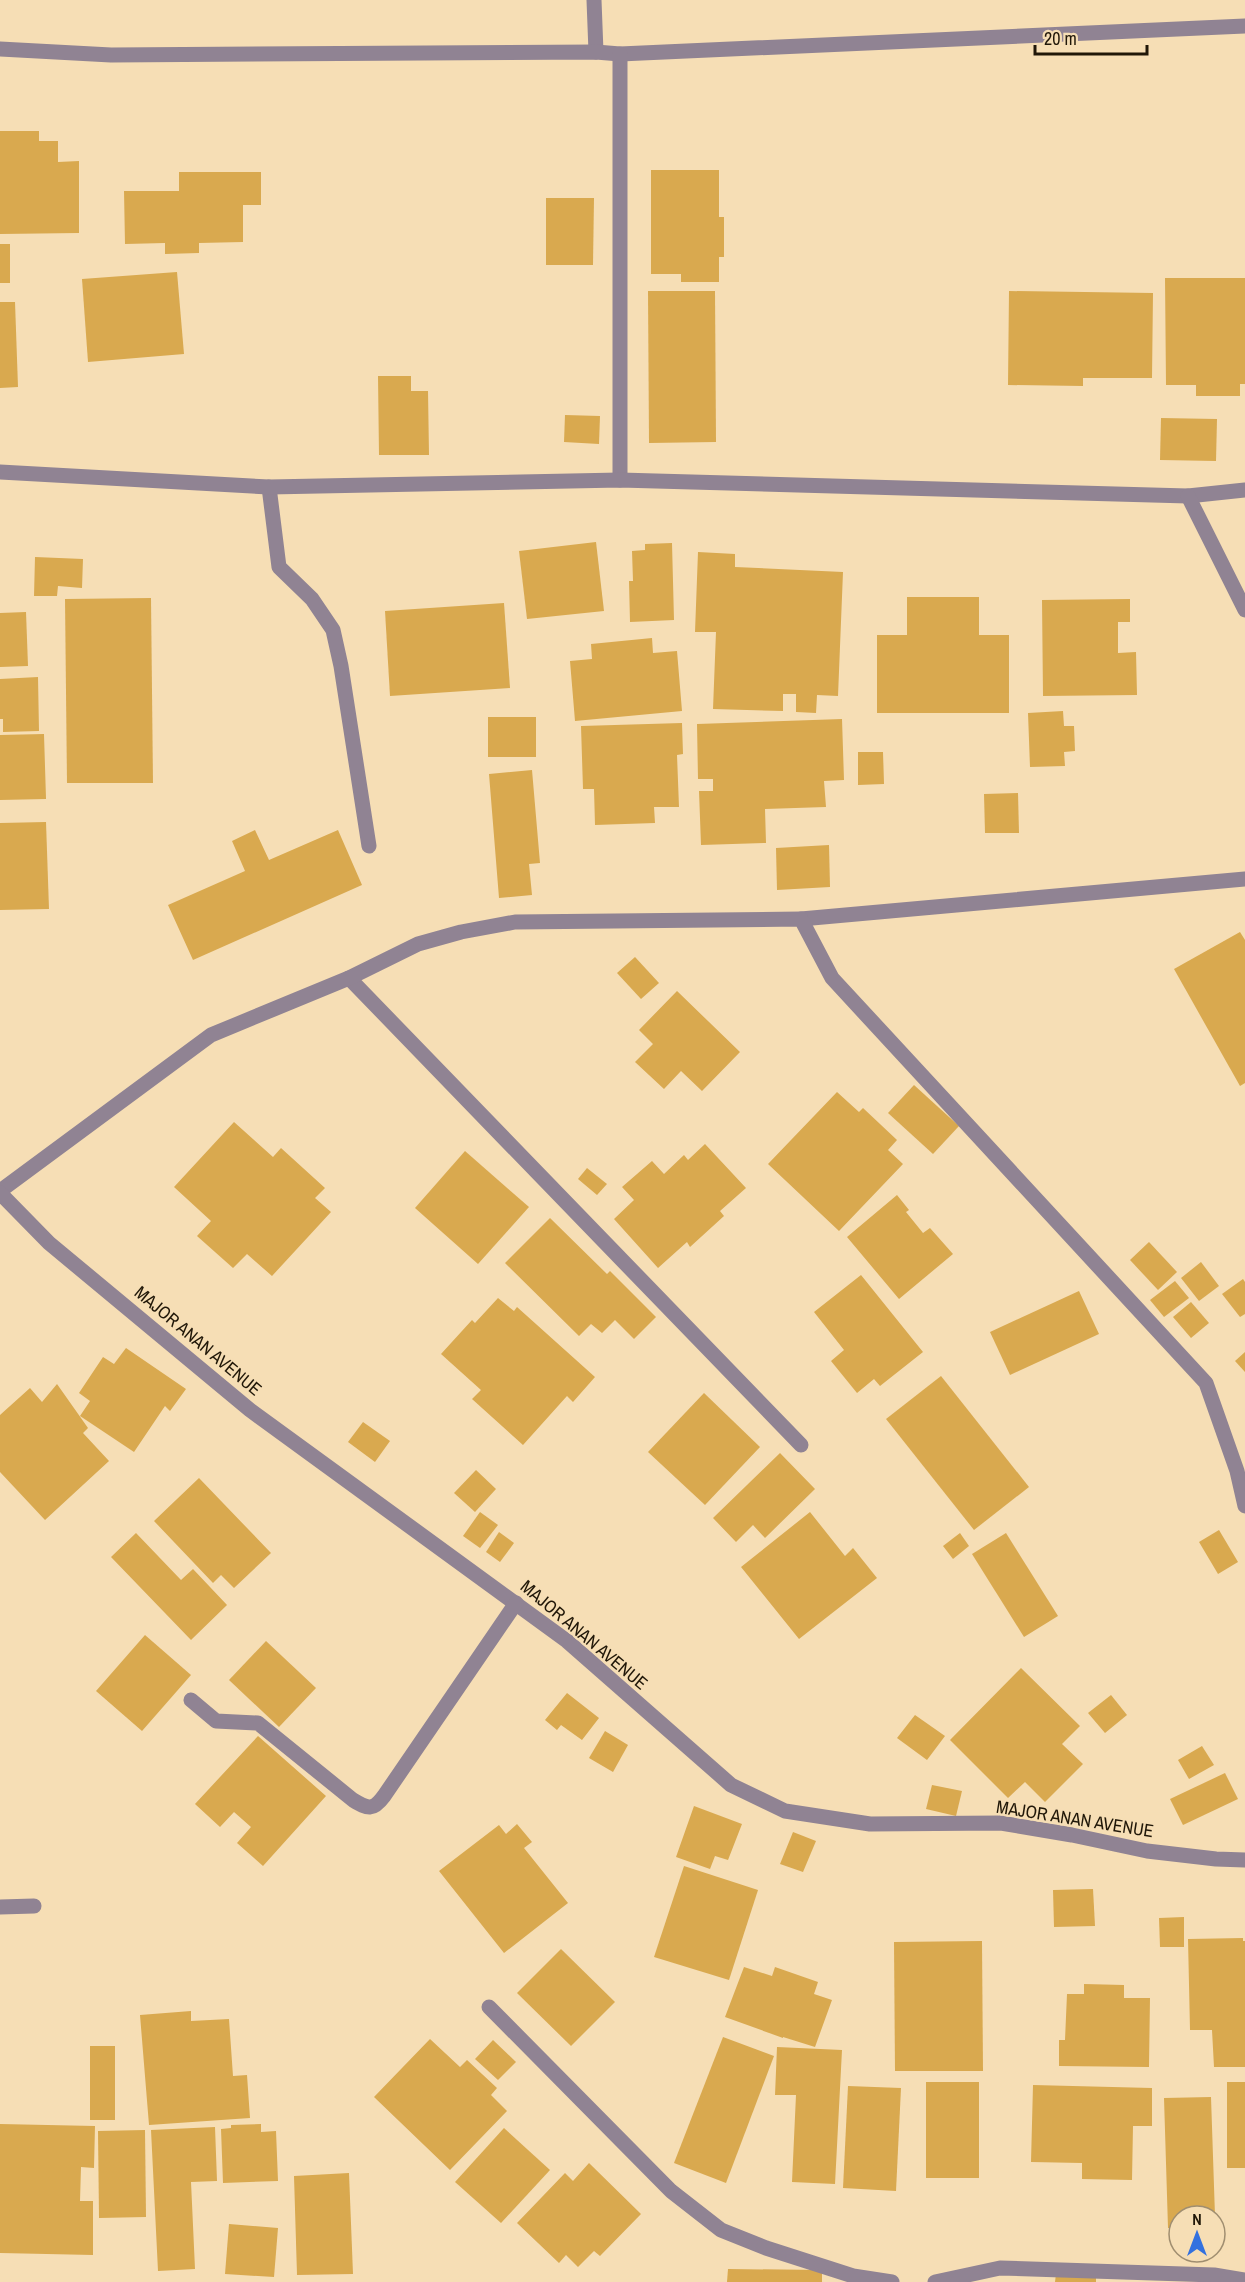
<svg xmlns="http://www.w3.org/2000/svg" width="1245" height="2282" viewBox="0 0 1245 2282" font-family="'Archivo Narrow',sans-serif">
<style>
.building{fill:#d9a94f}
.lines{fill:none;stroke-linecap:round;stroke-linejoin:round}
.service{stroke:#908393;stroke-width:15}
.minor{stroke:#908393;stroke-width:15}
.labels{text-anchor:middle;stroke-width:4.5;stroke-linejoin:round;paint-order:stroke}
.street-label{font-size:18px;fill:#201708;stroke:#f6deb5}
</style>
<rect width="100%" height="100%" fill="#f6deb5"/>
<g class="building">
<path d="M0 131H39V141H58V162L79 161V233L0 234Z"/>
<path d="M651 170H719V217H724V257H719V282H681V274H651Z"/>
<path d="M179 172H261V205H243V242L199 243V253L165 254V243L125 244 124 191H179Z"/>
<path d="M546 198H594L593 265H546Z"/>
<rect x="0" y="244" width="10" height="39"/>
<path d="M177 272 184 354 88 362 82 279Z"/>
<path d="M1165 278H1245V384H1240V396H1196V385H1166Z"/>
<path d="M648 291H715L716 442 649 443Z"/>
<path d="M1009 291 1153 293 1152 378H1083V386L1008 385Z"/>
<path d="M0 302H15L18 387 0 388Z"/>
<path d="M378 376H411V391H428L429 455H379Z"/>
<path d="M565 415 600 416 599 444 564 442Z"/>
<path d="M1161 418 1217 419 1216 461 1160 460Z"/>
<path d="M596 542 604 611 527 619 519 551Z"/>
<path d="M672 543 674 620 630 622 629 581H633L632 551 645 550V544Z"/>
<path d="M698 552 735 554V567L843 572 838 696 817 695 816 713 796 712V694H783V711L713 709 716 632H695Z"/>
<path d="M35 557 83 559 82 588 58 586 57 596H34Z"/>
<path d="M907 597H979V635H1009V713H877V635H907Z"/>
<path d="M151 598 153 783H67L65 599Z"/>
<path d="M1130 599V622H1118V653L1136 652 1137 695 1043 696 1042 600Z"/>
<path d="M504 603 510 688 390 696 385 611Z"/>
<path d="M26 612 28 666 0 667V613Z"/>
<path d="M652 638 653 653 677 651 682 711 575 721 570 661 592 659 591 644Z"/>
<path d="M38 677 39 731 3 732V719H0V679Z"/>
<path d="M1063 711 1064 726H1074L1075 751 1064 752 1065 766 1030 767 1028 713Z"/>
<rect x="488" y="717" width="48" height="40"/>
<path d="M842 719 844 780 824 781 826 807 765 809 766 843 701 845 699 791H713V779H698L697 724Z"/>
<path d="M682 723 683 754 677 755 679 807H654L655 823 595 825 594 789H583L581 726Z"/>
<path d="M44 734 46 799 0 800V735Z"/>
<path d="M858 752H883L884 784 858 785Z"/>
<path d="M532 770 540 863 529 864 532 895 499 898 489 774Z"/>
<path d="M1018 793 1019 833H985L984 794Z"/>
<path d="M46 822 49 909 0 910V823Z"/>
<path d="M255 830 269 860 338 830 362 885 193 960 168 905 245 871 232 841Z"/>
<path d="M829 845 830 887 777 890 776 848Z"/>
<path d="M1240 932 1245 940V1083L1240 1086 1174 969Z"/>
<path d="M635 957 659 983 641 999 617 973Z"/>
<path d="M677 991 740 1052 702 1091 681 1071 664 1089 635 1062 653 1044 639 1030Z"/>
<path d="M914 1085 959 1126 933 1154 888 1113Z"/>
<path d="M837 1092 859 1112 863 1108 897 1140 888 1150 903 1164 839 1231 768 1164Z"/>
<path d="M234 1122 273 1157 281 1148 325 1188 315 1198 331 1212 272 1276 247 1254 233 1268 197 1236 211 1221 174 1187Z"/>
<path d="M705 1144 746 1188 720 1211 724 1216 690 1247 687 1242 658 1268 614 1219 634 1200 622 1187 652 1161 664 1174 684 1155 688 1160Z"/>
<path d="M465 1151 529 1207 478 1264 415 1208Z"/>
<path d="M587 1168 607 1184 597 1195 578 1179Z"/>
<path d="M897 1195 909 1210 906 1212 923 1233 930 1228 953 1254 899 1299 847 1237Z"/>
<path d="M550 1218 607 1274 610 1271 656 1317 634 1339 615 1320 602 1333 591 1324 579 1336 505 1263Z"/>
<path d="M1149 1242 1177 1272 1158 1290 1130 1260Z"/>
<path d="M1201 1262 1219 1286 1199 1301 1181 1278Z"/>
<path d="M861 1275 923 1352 880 1386 874 1379 857 1393 831 1361 844 1350 814 1312Z"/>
<path d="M1243 1279 1245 1282V1314L1240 1317 1222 1294Z"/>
<path d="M1175 1281 1189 1298 1164 1317 1150 1300Z"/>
<path d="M1079 1291 1099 1334 1010 1375 990 1332Z"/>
<path d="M498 1298 514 1311 517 1307 595 1377 573 1402 567 1396 523 1445 472 1399 481 1390 441 1354 472 1320 475 1323Z"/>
<path d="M1191 1302 1209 1323 1191 1338 1173 1317Z"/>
<path d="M126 1348 186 1389 170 1411 165 1406 134 1452 80 1416 90 1401 79 1393 103 1357 114 1364Z"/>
<path d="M1245 1352V1372L1235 1361Z"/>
<path d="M941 1376 1029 1487 974 1530 886 1419Z"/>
<path d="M57 1384 88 1428 83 1433 109 1461 45 1520 0 1472V1415L30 1388 42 1402Z"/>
<path d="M704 1393 760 1447 705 1505 648 1452Z"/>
<path d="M363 1422 390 1441 375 1462 348 1442Z"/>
<path d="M780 1453 815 1489 765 1538 753 1525 736 1542 713 1518Z"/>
<path d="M476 1470 496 1489 475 1512 454 1493Z"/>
<path d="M199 1478 271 1553 234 1588 221 1575 213 1583 154 1521Z"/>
<path d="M480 1512 498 1525 480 1548 463 1536Z"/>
<path d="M810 1512 845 1556 853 1548 877 1578 799 1639 741 1567Z"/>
<path d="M1219 1530 1238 1562 1218 1574 1199 1542Z"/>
<path d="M499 1532 514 1543 500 1562 486 1552Z"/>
<path d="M136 1533 181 1580 193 1569 227 1605 191 1640 111 1557Z"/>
<path d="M960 1533 969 1546 953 1559 943 1546Z"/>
<path d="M1006 1533 1058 1616 1024 1637 972 1554Z"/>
<path d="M145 1635 191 1675 142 1731 96 1691Z"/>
<path d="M266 1641 316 1688 279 1727 229 1680Z"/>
<path d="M1021 1668 1080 1726 1062 1744 1083 1764 1045 1802 1025 1782 1008 1798 950 1740Z"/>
<path d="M567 1693 599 1718 582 1740 561 1725 557 1730 545 1720Z"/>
<path d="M1111 1695 1127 1715 1105 1733 1088 1713Z"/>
<path d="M915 1715 945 1736 927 1760 897 1738Z"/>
<path d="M605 1731 628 1745 613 1772 589 1758Z"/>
<path d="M258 1736 326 1796 263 1866 237 1843 251 1827 234 1812 220 1827 195 1804Z"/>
<path d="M1202 1746 1214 1765 1189 1779 1178 1760Z"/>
<path d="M1225 1773 1238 1799 1183 1825 1170 1799Z"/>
<path d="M932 1785 962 1791 956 1816 926 1809Z"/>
<path d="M694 1806 742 1824 728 1860 715 1856 710 1869 676 1857Z"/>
<path d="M517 1824 532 1842 524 1848 568 1903 504 1953 439 1871 499 1825 506 1834Z"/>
<path d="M793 1832 816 1841 803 1872 780 1864Z"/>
<path d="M684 1866 758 1890 729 1980 654 1957Z"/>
<path d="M1093 1889 1095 1926 1054 1927 1053 1890Z"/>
<path d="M1184 1917V1947H1160L1159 1918Z"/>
<path d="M1243 1938V1941H1245V2067H1214L1212 2030H1190L1188 1939Z"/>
<path d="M982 1941 983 2071H895L894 1942Z"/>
<path d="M561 1949 615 2002 571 2046 517 1993Z"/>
<path d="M744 1967 772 1976 775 1967 818 1982 814 1994 832 2000 815 2047 783 2037V2038L725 2017Z"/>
<path d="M1084 1984 1124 1985V1998H1150L1149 2067 1059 2066V2040H1065L1067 1994H1084Z"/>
<path d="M191 2011V2021L229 2019 233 2076 247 2075 250 2118 149 2125 140 2015Z"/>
<path d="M723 2037 774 2056 726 2183 674 2163Z"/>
<path d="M430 2039 460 2067 467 2060 497 2088 491 2095 507 2111 450 2170 374 2097Z"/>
<path d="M493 2040 516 2062 498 2080 475 2059Z"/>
<rect x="90" y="2046" width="25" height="74"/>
<path d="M777 2047 842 2050 835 2184 792 2182 796 2095H775Z"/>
<rect x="926" y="2082" width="53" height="96"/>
<rect x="1227" y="2082" width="18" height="86"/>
<path d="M1033 2085 1152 2088V2126H1133L1132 2180 1082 2179V2163L1031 2162Z"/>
<path d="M848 2086 901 2088 896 2191 843 2188Z"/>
<path d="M1211 2097 1215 2216H1179V2228H1168L1164 2098Z"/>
<path d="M0 2124 95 2126 94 2168 81 2167 80 2201H93V2255L0 2253Z"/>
<path d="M261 2124V2132L276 2131 278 2181 223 2183 221 2129 231 2128V2125Z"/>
<path d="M215 2127 217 2181 191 2182 195 2269 158 2271 151 2130Z"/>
<path d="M504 2128 550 2170 501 2223 455 2182Z"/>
<path d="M145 2130 146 2217 99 2218 98 2131Z"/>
<path d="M589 2163 641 2214 600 2256 594 2251 578 2267 566 2255 559 2263 517 2223 565 2173 573 2181Z"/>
<path d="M349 2173 353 2274 297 2275 294 2176Z"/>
<path d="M229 2224 278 2228 274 2277 225 2274Z"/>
<path d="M728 2269 822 2270V2282H727Z"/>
<path d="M1056 2274 1096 2275V2282H1055Z"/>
</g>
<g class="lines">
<path class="service" d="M269 487 279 567 312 599 333 630 341 666 369 846"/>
<g class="minor">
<path d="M594 0 596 52"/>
<path d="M0 49 111 55 596 52 620 54 1245 26"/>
<path d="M620 54V480"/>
<path d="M0 472 269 487 620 480 1188 496 1245 490"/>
<path d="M1188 496 1245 610"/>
<path d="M801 919 1245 879"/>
<path d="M349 978 801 1445"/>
<path d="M0 1191 211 1035 349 978 418 944 461 932 515 922 801 919 832 978 1206 1383 1237 1471 1245 1506"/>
<path d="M0 1193 49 1243 250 1410 567 1641 731 1785 785 1811 870 1824 1001 1823 1072 1835 1147 1851 1216 1859 1245 1860"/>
<path d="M191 1700 216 1721 258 1723 353 1800C368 1809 373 1811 384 1796L516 1603"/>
<path d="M0 1907 34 1906"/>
<path d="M489 2007 671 2191 721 2230 766 2248 853 2276 892 2282"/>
<path d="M935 2282 1000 2268 1214 2275 1245 2280"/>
</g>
</g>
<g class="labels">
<g class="street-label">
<text transform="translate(198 1341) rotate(40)" y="6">MAJOR ANAN AVENUE</text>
<text transform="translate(584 1635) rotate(40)" y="6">MAJOR ANAN AVENUE</text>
<text transform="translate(1075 1819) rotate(9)" y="6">MAJOR ANAN AVENUE</text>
</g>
</g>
<g transform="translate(1197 2234)"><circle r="28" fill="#f6deb5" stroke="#a08e70" stroke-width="1.5"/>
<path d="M0-4.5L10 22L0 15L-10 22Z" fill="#3371df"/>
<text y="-9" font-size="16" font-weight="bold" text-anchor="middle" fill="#201708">N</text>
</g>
<path d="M1035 45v9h112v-9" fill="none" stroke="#201708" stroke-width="3"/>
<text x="1044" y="45" font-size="18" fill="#201708" stroke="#f6deb5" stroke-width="4.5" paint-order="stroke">20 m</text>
</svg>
